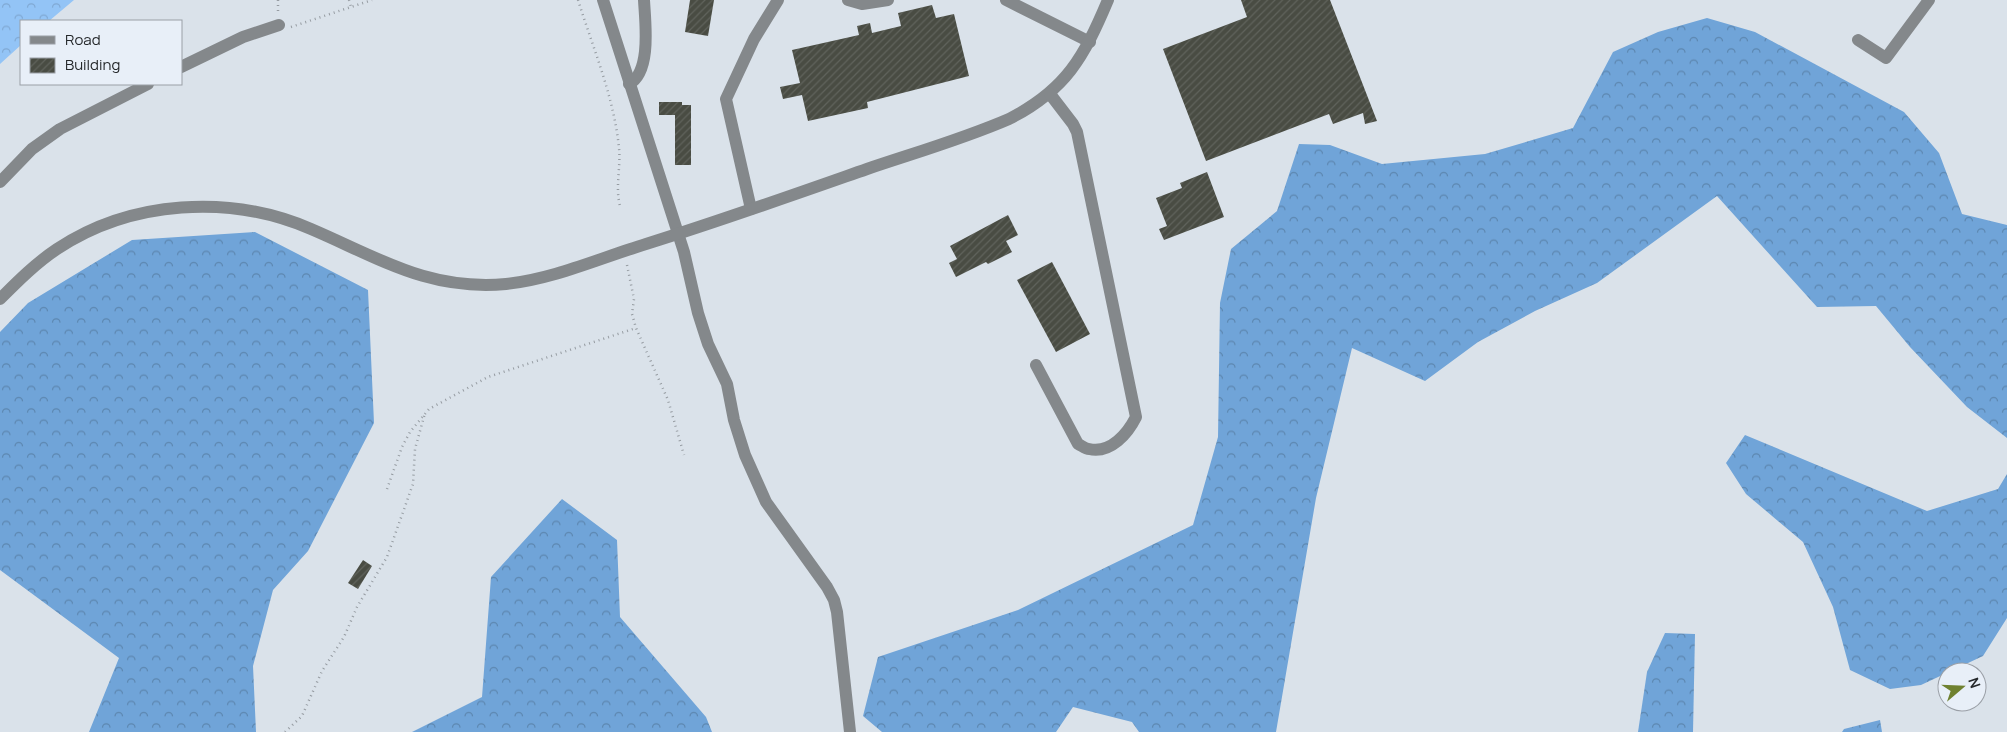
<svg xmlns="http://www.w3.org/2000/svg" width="2007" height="732" viewBox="0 0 2007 732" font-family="Manrope,sans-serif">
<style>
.forest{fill:url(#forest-crowns)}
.park{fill:url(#park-crowns)}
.building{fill:url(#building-hatch)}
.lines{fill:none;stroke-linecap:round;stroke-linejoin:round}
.path{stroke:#969ca2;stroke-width:2.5;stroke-dasharray:1 4;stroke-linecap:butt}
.minor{stroke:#84888b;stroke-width:12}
</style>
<defs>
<pattern id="forest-crowns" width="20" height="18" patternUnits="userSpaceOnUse" patternTransform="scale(1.25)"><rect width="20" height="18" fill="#70a4d8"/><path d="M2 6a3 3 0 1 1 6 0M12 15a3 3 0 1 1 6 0" fill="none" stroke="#5c86af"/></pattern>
<pattern id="park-crowns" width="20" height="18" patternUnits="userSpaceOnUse" patternTransform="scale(1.25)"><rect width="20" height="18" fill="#93c4f6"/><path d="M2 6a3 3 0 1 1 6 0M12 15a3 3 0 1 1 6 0" fill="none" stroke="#7fa8d3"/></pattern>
<pattern id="building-hatch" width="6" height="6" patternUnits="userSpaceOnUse" patternTransform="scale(1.25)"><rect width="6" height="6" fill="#494c43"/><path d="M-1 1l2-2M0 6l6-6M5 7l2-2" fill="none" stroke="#60635c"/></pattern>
</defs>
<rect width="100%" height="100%" fill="#dae2ea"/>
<g class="forest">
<path d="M1707 18 1755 32 1904 112 1939 153 1962 214 2007 225V438L1967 407 1910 347 1876 306 1817 307 1717 196 1597 283 1535 311 1478 342 1425 381 1352 348 1316 498 1276 732H1139L1132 722 1073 707 1056 732H882L863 716 878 657 1018 610 1193 525 1218 437 1220 303 1231 249 1277 211 1299 144 1330 145 1382 164 1485 154 1573 128 1613 52 1658 32Z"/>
<path d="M255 232 368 290 374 423 308 551 273 590 253 666 256 732H89L119 658 0 570V332L28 303 132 240Z"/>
<path d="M1745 435 1927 511 1998 489 2007 474V618L1983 656 1921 685 1890 689 1850 670 1833 607 1803 542 1746 494 1726 463Z"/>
<path d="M562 499 617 540 620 617 706 717 712 732H412L482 697 491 577Z"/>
<path d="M1665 633 1695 634 1693 732H1638L1647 672Z"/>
<path d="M1880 720 1882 732H1842L1844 729Z"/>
</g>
<path class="park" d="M0 0H74L49 21H21V45L0 64Z"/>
<g class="building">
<path d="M690 0H714L708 36 685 32Z"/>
<path d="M1241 0H1330L1377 121 1365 124 1363 113 1333 124 1329 114 1206 161 1163 49 1247 17Z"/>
<path d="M932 5 936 18 954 14 969 76 867 102 868 108 808 121 802 95 783 99 780 87 800 83 792 50 859 35 857 26 870 23 872 33 901 26 898 13Z"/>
<path d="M659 102H682V105H691V165H675V115H659Z"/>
<path d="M1207 172 1224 217 1164 240 1159 229 1167 226 1156 198 1182 188 1180 183Z"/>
<path d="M1008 215 1018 235 1006 241 1012 252 988 264 986 262 956 277 949 263 957 259 950 246Z"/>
<path d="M1052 262 1090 334 1056 352 1017 280Z"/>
<path d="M363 560 372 566 358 589 348 583Z"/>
</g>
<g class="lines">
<g class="path">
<path d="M278 0V13"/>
<path d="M349 0 351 7"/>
<path d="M578 0C593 48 614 97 619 148 621 167 615 187 620 206"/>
<path d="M291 27 372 0"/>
<path d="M627 265 634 299 632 314 636 328 668 400 684 455"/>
<path d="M387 489 402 447 410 432 429 409 488 377 636 328"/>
<path d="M285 732 302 716 322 671 344 637 357 607 387 557 413 484 415 449 425 413"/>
</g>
<g class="minor">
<path d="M603 0 684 252 698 313 708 344 727 384 734 420 745 455 766 502 827 587 834 600 837 612 850 732"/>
<path d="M848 0 862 4 888 0"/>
<path d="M1006 0 1090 42"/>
<path d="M1858 40 1886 58 1929 0"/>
<path d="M181 67 243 37 279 25"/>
<path d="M629 84C652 72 645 21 644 0"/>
<path d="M0 182 32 149 60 129 148 84"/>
<path d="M751 209 726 99 754 39 778 0"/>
<path d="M0 299C18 281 36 263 57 249 131 200 230 194 311 229 379 258 428 291 506 284 554 279 600 258 646 244 720 221 793 195 867 169 914 153 963 139 1009 119 1066 90 1084 57 1108 0"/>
<path d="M1036 365 1078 444C1081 445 1085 449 1089 449 1111 454 1128 433 1136 417L1077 132 1073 124 1050 94"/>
</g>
</g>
<rect x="20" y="20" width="162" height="65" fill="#e8eff8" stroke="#9a9fa6"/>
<rect x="30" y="36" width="25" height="8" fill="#84888b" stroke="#9a9fa6"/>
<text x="65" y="45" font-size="15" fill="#25282b">Road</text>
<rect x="30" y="58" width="25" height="15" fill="url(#building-hatch)" stroke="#9a9fa6"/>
<text x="65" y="70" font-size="15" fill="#25282b">Building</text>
<g transform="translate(1962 687) rotate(71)"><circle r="24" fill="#e8eff8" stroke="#9a9fa6"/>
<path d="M0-4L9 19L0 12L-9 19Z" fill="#6f8130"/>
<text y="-8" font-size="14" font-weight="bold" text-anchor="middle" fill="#25282b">N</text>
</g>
</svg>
